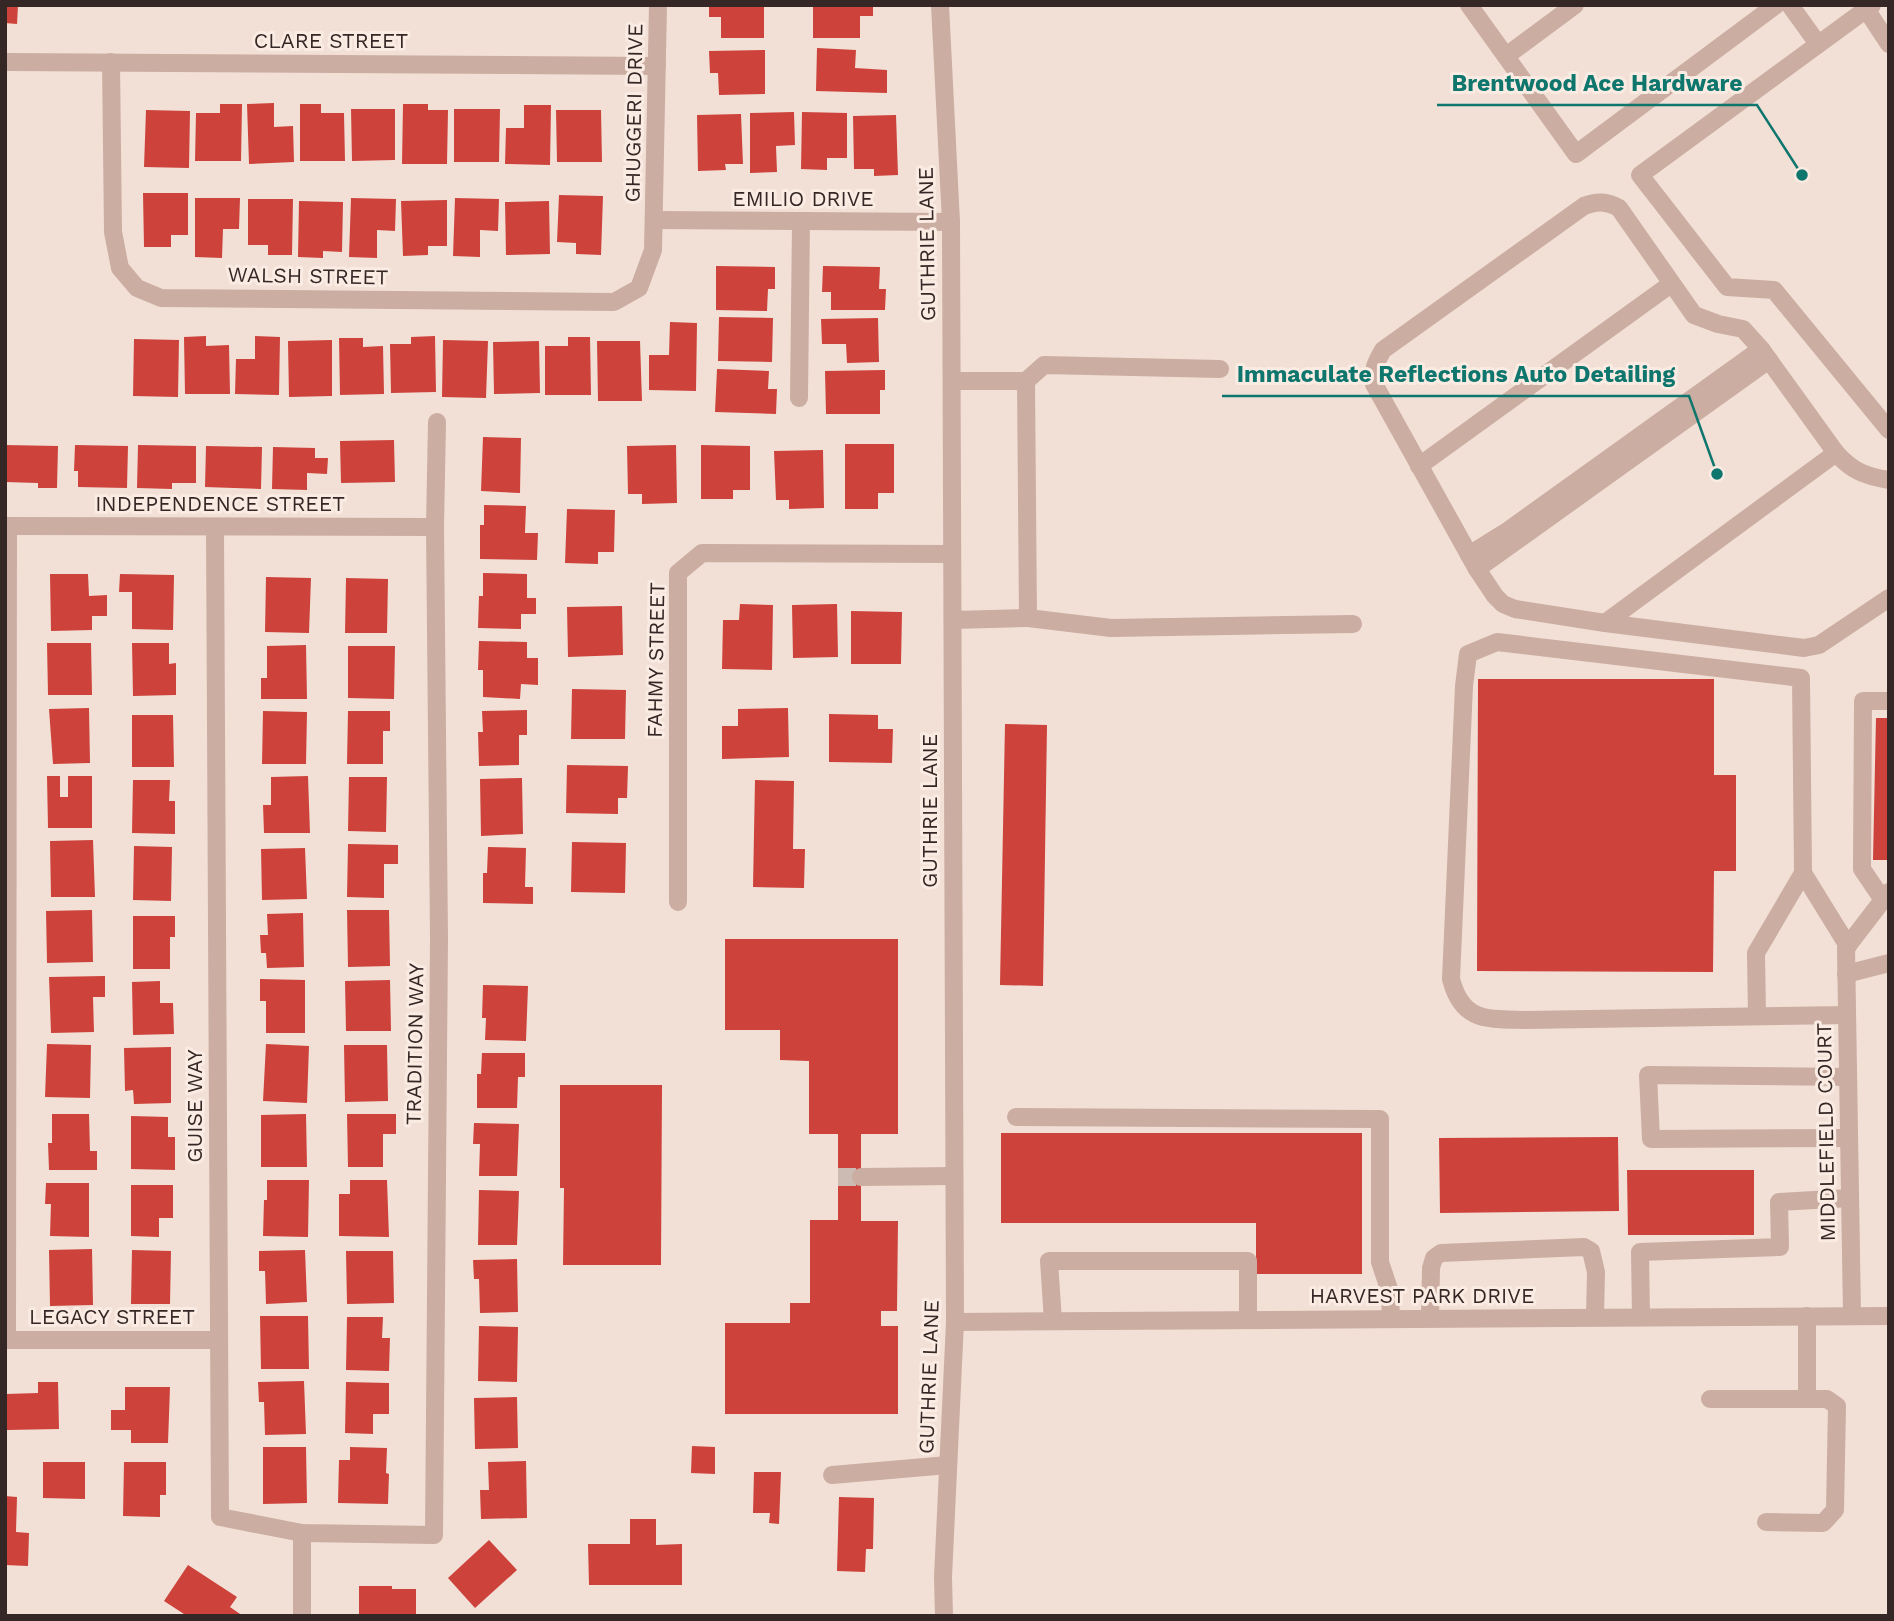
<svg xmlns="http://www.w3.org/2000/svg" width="1894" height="1621" viewBox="0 0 1894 1621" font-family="'Work Sans',sans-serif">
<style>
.building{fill:#cd423a}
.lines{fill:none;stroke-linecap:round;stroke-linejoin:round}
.minor-tunnel{stroke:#ccbbb3;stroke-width:18;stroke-dasharray:18 9;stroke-linecap:butt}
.minor{stroke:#cbada2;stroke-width:18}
.labels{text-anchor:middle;stroke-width:6;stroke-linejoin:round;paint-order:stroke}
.street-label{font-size:21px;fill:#352725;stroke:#faebe3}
.leader{fill:none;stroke:#0f766e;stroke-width:2.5}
.callout-dot{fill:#0f766e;stroke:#faebe3;stroke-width:2.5}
.callout-label{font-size:23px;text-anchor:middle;font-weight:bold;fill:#0f766e;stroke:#faebe3;stroke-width:6;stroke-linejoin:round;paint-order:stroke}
</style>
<rect width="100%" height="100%" fill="#f2e0d7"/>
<g class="building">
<path d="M5 5H18L17 24 5 23Z"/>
<path d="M709 5H764V38H721V17H709Z"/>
<path d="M813 5H873V16H860V38H813Z"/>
<path d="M817 48 856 50 855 68 887 70V93L816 91Z"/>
<path d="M765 50V94L719 95 718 73H710L709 51Z"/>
<path d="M274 103V127L293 126 294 162 249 164 247 104Z"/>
<path d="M220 104H242L241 161H195L196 113H220Z"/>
<path d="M300 104H321V113H344L345 161H300Z"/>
<path d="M403 104H428V110H448L447 164H402Z"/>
<path d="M524 105H551L550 165 505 164 506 128H524Z"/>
<path d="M351 109H395V160L352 161Z"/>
<path d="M454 109H500L499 162H454Z"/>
<path d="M146 110 190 111 189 168 144 167Z"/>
<path d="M556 110H601L602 162H557Z"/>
<path d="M794 112 795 145 776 146 777 172 750 173V113Z"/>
<path d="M802 112 847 113V158H827V170L801 169Z"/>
<path d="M741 114 743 164H725L726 170 698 171 697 115Z"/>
<path d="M896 115 898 175 874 176V169H854L853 116Z"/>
<path d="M143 193H188V235H171V247H144Z"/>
<path d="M559 195 603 196 601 255 576 254V243L557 242Z"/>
<path d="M195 198H240L239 229H223L222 258 195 257Z"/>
<path d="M351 198 396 199 395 231 377 230V258L349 257Z"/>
<path d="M455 198 499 199 498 231 480 230V257L453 256Z"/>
<path d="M248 199H293L292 255H268V245H248Z"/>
<path d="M447 200V246H428V255L403 256 401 201Z"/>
<path d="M299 201 343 202 342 252 323 251V258L298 257Z"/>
<path d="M549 201 550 254 506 255 505 202Z"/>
<path d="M716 266 775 267V289H768L767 311 716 310Z"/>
<path d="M823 266 880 267 879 289H886L885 310H831V292H822Z"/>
<path d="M719 317 773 318 772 362 718 361Z"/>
<path d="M878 318 879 362 847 363 846 344H822L821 319Z"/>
<path d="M670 322 697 323 696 391 649 390V355H669Z"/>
<path d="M206 336V346L229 345 230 394H185L184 337Z"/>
<path d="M255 336 280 337 279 395 235 394 236 359H255Z"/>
<path d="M435 336 436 392 391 393 390 344H411V337Z"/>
<path d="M568 337H590L591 395H545V346H568Z"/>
<path d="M339 338H363V347L383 346 384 394 340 395Z"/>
<path d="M134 339 179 340 178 397 133 396Z"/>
<path d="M332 340V396L289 397 288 341Z"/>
<path d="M443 340 488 341 486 398 442 397Z"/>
<path d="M539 341 540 393 494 394 493 342Z"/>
<path d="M597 341H640L642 401H598Z"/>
<path d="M717 369 769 371 768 389H777L776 414 715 412Z"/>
<path d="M885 370V390H880V414H826L825 371Z"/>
<path d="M483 437 521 438 520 493 481 491Z"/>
<path d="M394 440 395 482 341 483 340 441Z"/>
<path d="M845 444H894V493H878V509H845Z"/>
<path d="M5 445 58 446 57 488H38V483L5 482Z"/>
<path d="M75 445 128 446 127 488 78 487V471H74Z"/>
<path d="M138 445 196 446V483H172V489L137 488Z"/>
<path d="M676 445 677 503 642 504V494H628L627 446Z"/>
<path d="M701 445 750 446V490H733V499H701Z"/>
<path d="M206 446 262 447 261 489 205 487Z"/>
<path d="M273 447 315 448V458H328L327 474 307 473V490L272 489Z"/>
<path d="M823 450 824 508 789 509V500H776L774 451Z"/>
<path d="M484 505 526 506 525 533H538L537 560 480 559V525H484Z"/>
<path d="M567 509 615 510 614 552H598V564L565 563Z"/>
<path d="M483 573 527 574V598H536V614H521V629L478 628 479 596H483Z"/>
<path d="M50 574H88L89 596 107 595V616H92V630L51 631Z"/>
<path d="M120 574 174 575 173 630 132 629V592H119Z"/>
<path d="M266 577 311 578 309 633 265 632Z"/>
<path d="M346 578 388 579 387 633H345Z"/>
<path d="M740 604 773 605 772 670 722 669 723 620H739Z"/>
<path d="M837 604 838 657 793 658 792 605Z"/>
<path d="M622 606 623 655 568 657 567 607Z"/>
<path d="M851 611 902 612 901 664H851Z"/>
<path d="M479 641 527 642V658H538V685L521 684 520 699 483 697V670H478Z"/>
<path d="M47 643H91L92 695H48Z"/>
<path d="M132 643H169V664L176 663V695L133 696Z"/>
<path d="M306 645 307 699H261V678H267V646Z"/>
<path d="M348 646H395L394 699 348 698Z"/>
<path d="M1478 679H1714V775H1736V871H1714L1713 972 1477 971Z"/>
<path d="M572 689 626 690 625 739H571Z"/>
<path d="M89 708 90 763 53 764 49 709Z"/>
<path d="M788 708 789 757 722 759V726H738V709Z"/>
<path d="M527 710V735H519V765L479 766 478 732H483L482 711Z"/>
<path d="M263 711 307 712 306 764H262Z"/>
<path d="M348 711H390V731H383V764H347Z"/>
<path d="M829 714 878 715V729H893L892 763 829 762Z"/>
<path d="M132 715H173L174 767H132Z"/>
<path d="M1876 718H1889V860H1873Z"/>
<path d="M1005 724 1047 725 1043 986 1000 985Z"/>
<path d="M567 765 628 766 627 798H618V814L566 813Z"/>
<path d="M47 776H60V797H68V776H92V828H48Z"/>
<path d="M308 776 310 833H264L263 805H271V777Z"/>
<path d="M349 777H387L386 832 348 831Z"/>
<path d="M522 778 523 834 481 836 480 779Z"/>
<path d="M133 780H170L169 801H175V834L132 833Z"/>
<path d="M755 780 794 781 793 849H805L804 888 753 887Z"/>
<path d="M93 840 95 897H51L50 841Z"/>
<path d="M572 842 626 843 625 893 571 892Z"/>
<path d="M348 844 398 845V864H384V898L347 897Z"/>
<path d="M134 846 172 847 171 901 133 900Z"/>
<path d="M488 847 526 848 525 887H533V904L483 903V873H487Z"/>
<path d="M305 848 307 899 262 900 261 849Z"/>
<path d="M92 910 93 962 47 963 46 911Z"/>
<path d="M347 910H389L390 966 348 967Z"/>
<path d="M303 913 304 967 267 968 266 953H261L260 935H268L267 914Z"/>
<path d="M133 916H175V937H170V969H133Z"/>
<path d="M725 939H898V1134H861V1221H898L897 1311H881V1326H898V1414H725V1323H790V1303H810V1220H838V1134H809V1061L780 1060V1030H725Z"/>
<path d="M105 976V997H93L94 1032 51 1033 49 977Z"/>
<path d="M260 979 305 980V1033H266V1001H260Z"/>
<path d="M390 980 391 1031H346L345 981Z"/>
<path d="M160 981V1003H173L174 1034 133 1035 132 982Z"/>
<path d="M483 985 528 986 526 1041 485 1040 486 1018H482Z"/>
<path d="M47 1044 91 1045 90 1098 45 1097Z"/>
<path d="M266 1044 309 1046 307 1103 263 1101Z"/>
<path d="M344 1045H387L388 1101 345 1102Z"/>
<path d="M171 1047V1103L134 1104 133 1090 125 1091 124 1048Z"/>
<path d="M482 1053H525V1077H518L517 1108H477V1074H481Z"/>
<path d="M560 1085H662L661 1265H563L564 1188H560Z"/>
<path d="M52 1114H89L90 1151H97V1170H49L48 1143H52Z"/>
<path d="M306 1114 307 1167H261V1115Z"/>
<path d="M347 1114H396V1134H383V1167H348Z"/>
<path d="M131 1116 168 1117V1137H175V1170L131 1169Z"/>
<path d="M474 1123 519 1124 517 1176H479L480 1144H473Z"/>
<path d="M1001 1133H1362V1274H1256V1223H1001Z"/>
<path d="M1618 1137 1619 1211 1440 1213 1439 1138Z"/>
<path d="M1627 1170H1754V1235H1628Z"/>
<path d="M267 1180H309L308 1237 263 1236 264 1200H267Z"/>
<path d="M350 1180H387L389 1237 339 1236V1194H350Z"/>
<path d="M46 1183H89V1237L50 1236 51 1204H45Z"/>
<path d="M131 1185H173V1218H159V1237L131 1236Z"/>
<path d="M479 1190 519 1191 517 1245H478Z"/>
<path d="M92 1249 93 1305 50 1306 49 1250Z"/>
<path d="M132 1250 171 1251 170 1304H131Z"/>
<path d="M305 1250 307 1302 266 1304 265 1271H259V1251Z"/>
<path d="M346 1251H393L394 1303 347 1304Z"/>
<path d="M517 1259 518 1312 480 1313 479 1279H474L473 1260Z"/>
<path d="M260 1316H308L309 1369H261Z"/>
<path d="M347 1317H383L382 1338H390L389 1371 346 1370Z"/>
<path d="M479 1326 518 1327 517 1382 478 1381Z"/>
<path d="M304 1381 306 1434 265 1435 264 1402H259L258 1382Z"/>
<path d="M38 1382H58L59 1429 7 1430 6 1394 38 1393Z"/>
<path d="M346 1382 389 1383V1414H373V1434L345 1433Z"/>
<path d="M125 1387H170L168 1443H131V1430H111V1410H125Z"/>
<path d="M517 1397 518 1448 475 1449 474 1398Z"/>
<path d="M692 1446 715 1447V1474L691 1473Z"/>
<path d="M263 1447H306L307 1503 263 1504Z"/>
<path d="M350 1447 387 1448 386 1473 389 1474 388 1504 338 1503 339 1460H350Z"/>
<path d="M526 1461 527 1518 481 1519 480 1490H489L488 1462Z"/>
<path d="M43 1462H85V1499L43 1498Z"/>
<path d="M124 1462H166V1495H160V1517L123 1516Z"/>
<path d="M754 1472H781L779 1524 769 1523 770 1513H753Z"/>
<path d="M5 1496 17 1497 16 1532 29 1533 28 1566 5 1565Z"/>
<path d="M839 1497 874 1498 873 1549H866L865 1572 837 1571Z"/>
<path d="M630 1519H656V1545L682 1544V1585H589L588 1544H630Z"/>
<path d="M489 1540 517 1570 475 1608 448 1578Z"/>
<path d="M188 1565 237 1597 230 1607 243 1616H187L164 1601Z"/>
<path d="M359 1586H392V1589H416V1616H359Z"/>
</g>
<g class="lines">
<path class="minor-tunnel" d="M838 1177H861"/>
<g class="minor">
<path d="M940 5 951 222 955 1322 943 1577 944 1616"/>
<path d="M1469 5 1576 154 1776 5"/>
<path d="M1790 5 1818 44"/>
<path d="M1872 5 1640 175 1727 287 1774 290 1889 430"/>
<path d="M1866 9 1889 44"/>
<path d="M1506 56 1575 5"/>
<path d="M5 62 657 66"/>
<path d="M111 62 113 232 120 268 137 288 161 298 614 302 639 288 653 250 658 5"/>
<path d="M655 220 951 222"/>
<path d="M952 381H1026L1028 618 953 620"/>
<path d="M1026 381 1044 365 1220 369"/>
<path d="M799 398 801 222"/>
<path d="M1419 466 1671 284"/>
<path d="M1889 480C1865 476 1852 471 1836 453L1761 349 1743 329 1718 324 1694 315 1619 208C1606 201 1597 201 1584 206L1383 350C1376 362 1372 370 1374 384L1477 569 1495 596 1503 604 1515 609 1605 623 1804 648 1819 645 1889 598"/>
<path d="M5 526 435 527"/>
<path d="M215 527 220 1517 302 1533 434 1535 439 938 435 527 437 422"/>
<path d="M1469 555 1506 532 1761 349"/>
<path d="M1477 569 1769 360"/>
<path d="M1028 618 1111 628 1353 624"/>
<path d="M1605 623 1836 453"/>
<path d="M1803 873 1801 678 1497 642 1468 654 1464 686 1451 979C1462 1022 1487 1019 1525 1020L1847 1015"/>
<path d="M1883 900 1862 869 1863 701H1889"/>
<path d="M678 902V573L702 553 952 554"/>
<path d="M1846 974 1889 963"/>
<path d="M1757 1016 1756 953 1803 873 1848 946"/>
<path d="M1848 1077 1648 1075 1651 1139 1849 1138"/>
<path d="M1016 1117 1380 1119V1262L1390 1292 1391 1319"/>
<path d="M861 1177 954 1176"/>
<path d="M1852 1315 1846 948 1889 892"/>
<path d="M1641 1317 1640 1252 1780 1247 1779 1202 1850 1198"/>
<path d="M1430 1318 1431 1268 1434 1258 1441 1253 1584 1247 1591 1251 1596 1272 1595 1317"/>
<path d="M1053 1321 1049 1261H1248V1320"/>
<path d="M955 1322 1889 1316"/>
<path d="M5 1340H219"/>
<path d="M7 1340 8 526"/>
<path d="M1710 1399H1827L1837 1406 1835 1510 1823 1523 1766 1522"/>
<path d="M1807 1399V1316"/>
<path d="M832 1475 948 1465"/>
<path d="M302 1616V1533"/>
</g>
</g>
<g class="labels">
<g class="street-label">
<text x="331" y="48">CLARE STREET</text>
<text transform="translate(634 113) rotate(-89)" y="7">GHUGGERI DRIVE</text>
<text x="803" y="206">EMILIO DRIVE</text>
<text transform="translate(927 244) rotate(-91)" y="7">GUTHRIE LANE</text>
<text transform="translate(308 276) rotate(1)" y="7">WALSH STREET</text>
<text x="220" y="511">INDEPENDENCE STREET</text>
<text transform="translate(656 660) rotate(-89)" y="7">FAHMY STREET</text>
<text transform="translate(930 811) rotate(-90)" y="7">GUTHRIE LANE</text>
<text transform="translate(415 1044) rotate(-89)" y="7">TRADITION WAY</text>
<text transform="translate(195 1106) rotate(-90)" y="7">GUISE WAY</text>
<text transform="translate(1826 1132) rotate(-91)" y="7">MIDDLEFIELD COURT</text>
<text x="1422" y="1303">HARVEST PARK DRIVE</text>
<text x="112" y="1324">LEGACY STREET</text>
<text transform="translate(929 1377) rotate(-88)" y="7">GUTHRIE LANE</text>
</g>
</g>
<path class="leader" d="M1802 175L1757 105H1437M1717 474L1689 396H1222"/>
<g class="callout-dot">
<circle cx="1802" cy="175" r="7"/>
<circle cx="1717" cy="474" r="7"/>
</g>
<g class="callout-label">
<text x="1597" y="91">Brentwood Ace Hardware</text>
<text x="1456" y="382">Immaculate Reflections Auto Detailing</text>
</g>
<rect width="1894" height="1621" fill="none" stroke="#352725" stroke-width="14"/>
</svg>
